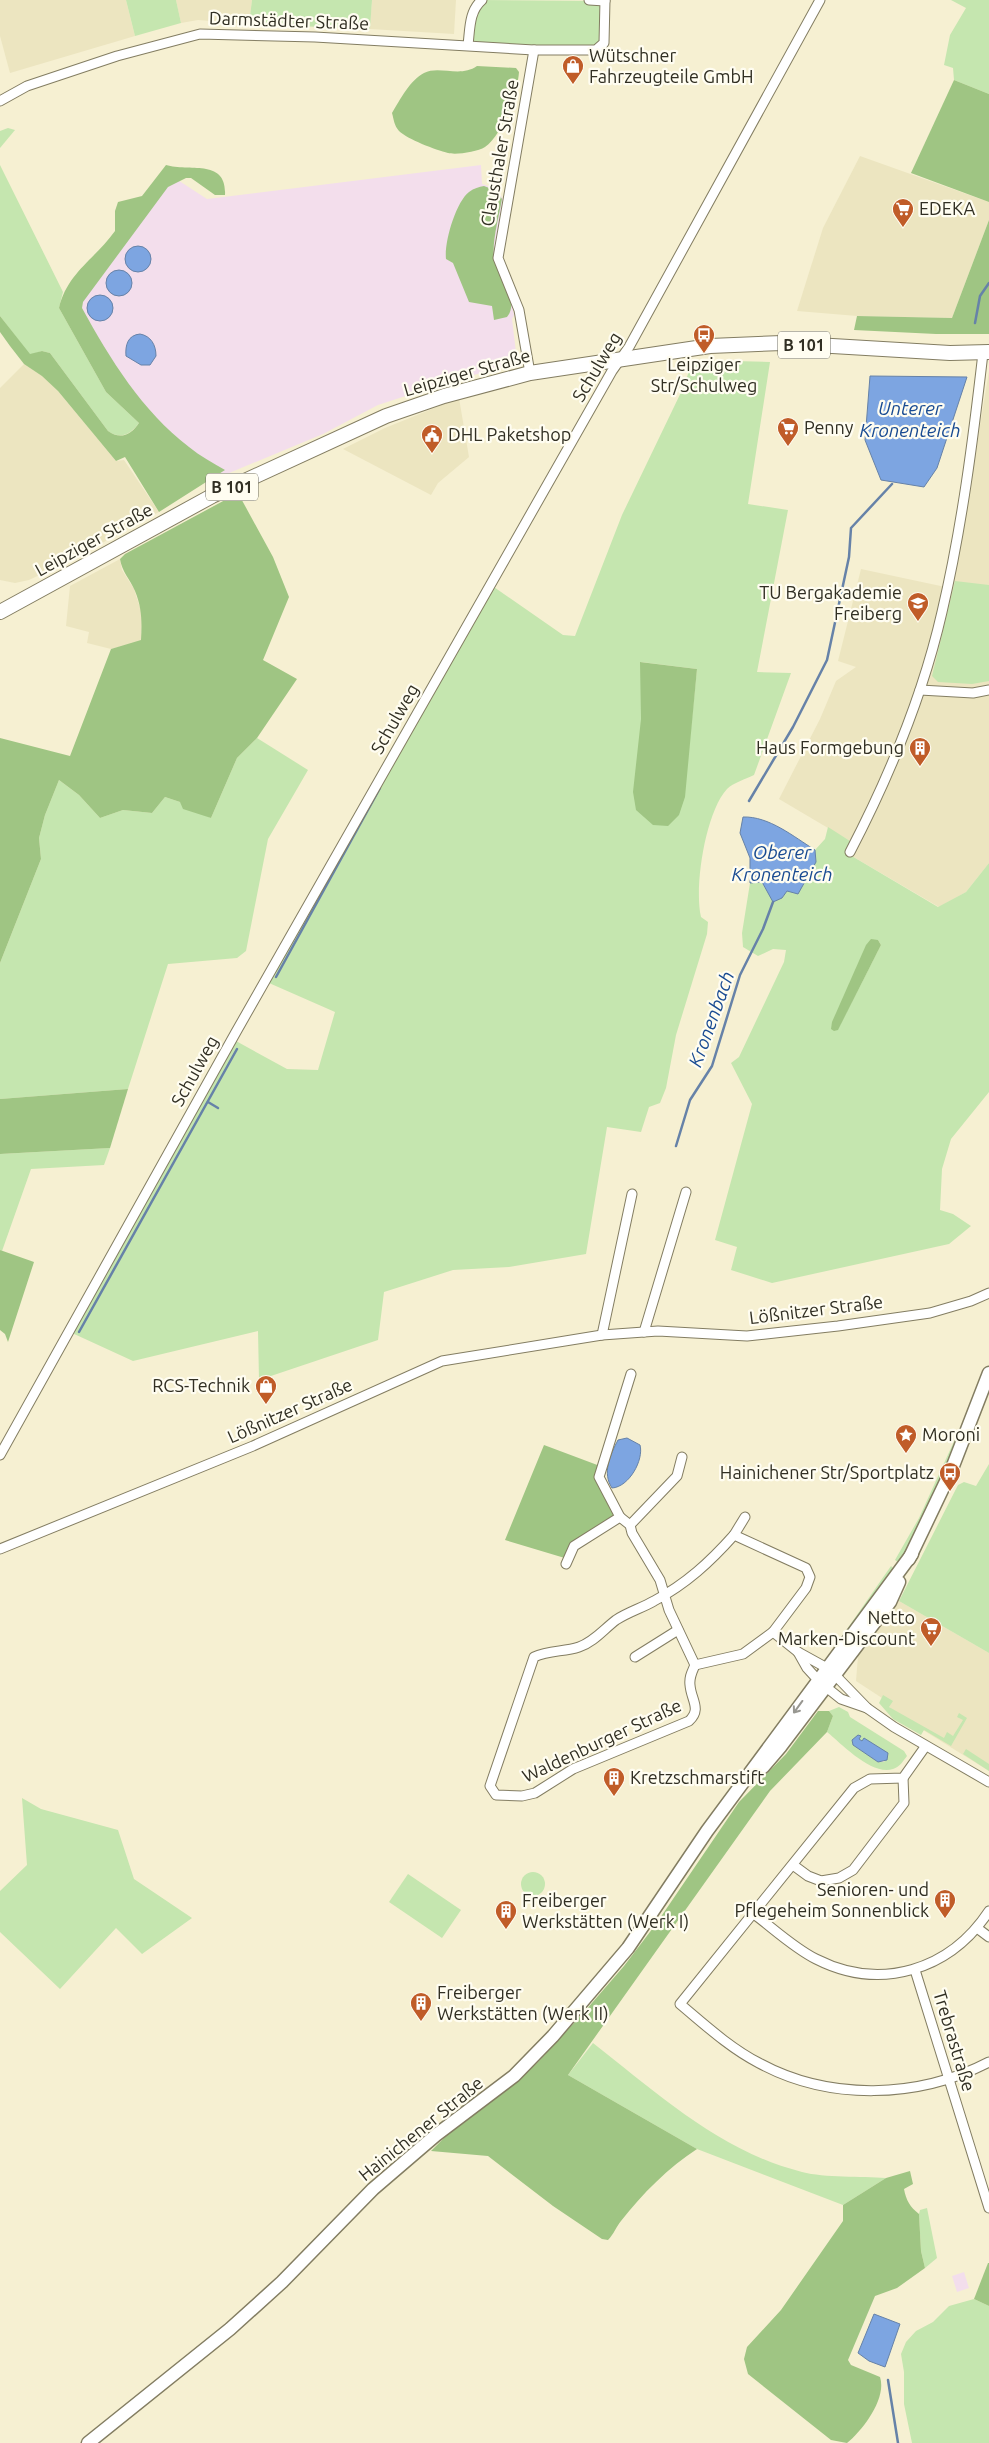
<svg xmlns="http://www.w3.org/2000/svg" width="989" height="2443" viewBox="0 0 989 2443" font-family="Ubuntu,sans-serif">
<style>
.built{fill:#ece5c0}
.industrial{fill:#f3deec}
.green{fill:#c5e6af;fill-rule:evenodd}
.forest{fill:#9fc583}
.water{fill:#7da5e1;stroke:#6682a8}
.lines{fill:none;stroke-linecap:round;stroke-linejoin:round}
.stream{stroke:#6682a8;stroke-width:2.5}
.minor-casing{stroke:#837d62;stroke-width:11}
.secondary-casing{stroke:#837d62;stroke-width:15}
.primary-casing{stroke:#837d62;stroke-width:16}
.minor{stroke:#fff;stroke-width:9}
.secondary{stroke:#fff;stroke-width:12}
.primary{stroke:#fff;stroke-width:14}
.oneway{stroke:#989791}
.labels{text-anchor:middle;stroke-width:4.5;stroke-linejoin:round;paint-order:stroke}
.shield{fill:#fffdf1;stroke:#6f6d61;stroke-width:1}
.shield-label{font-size:16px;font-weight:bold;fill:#312f23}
.street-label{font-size:18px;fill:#312f23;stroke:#fffdf1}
.poi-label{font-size:18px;fill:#312f23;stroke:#fffdf1;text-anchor:start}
.water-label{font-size:19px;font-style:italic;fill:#194b92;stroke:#fffdf1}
</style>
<rect width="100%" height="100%" fill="#f6f0d2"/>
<g class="built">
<path d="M0 0H126L135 36 10 73 0 36Z"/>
<path d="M176 0H252L249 24 198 20 181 23Z"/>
<path d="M372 0H456L454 34 370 29Z"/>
<path d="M860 156 989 202V220L952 318 857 316 797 311 823 228Z"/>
<path d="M24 364 43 376 58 391 116 461 124 460 159 512 71 560 29 580 15 583 0 580V388Z"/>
<path d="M989 371V863L966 892 939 907 845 852 850 841 779 799 820 719 836 681 856 667 838 661 861 569 950 588 966 509Z"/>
<path d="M459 398 469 457 438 483 431 495 343 449 385 428Z"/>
<path d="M120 559 122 570 134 589 142 614 141 641 111 649 87 643 89 632 66 626 70 586Z"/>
<path d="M899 1601 989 1653V1771L894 1712 882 1698 856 1681 858 1656Z"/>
</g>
<g class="industrial">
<path d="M481 165 482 184 497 189 503 199 495 255 508 287 514 315 512 319 517 361 513 365 458 379 378 405 323 434 210 481 61 309 167 173 207 199Z"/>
<path d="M964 2272 969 2288 957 2292 952 2276Z"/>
</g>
<g class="green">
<path d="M126 0H176L181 23 135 36Z"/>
<path d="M252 0H372L370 29 249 24Z"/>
<path d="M482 0 605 1 604 43 596 50 468 45 471 20Z"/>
<path d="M951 0H989V94L954 80 953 68 944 65 950 35 966 8Z"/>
<path d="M8 128 15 130 0 148V131Z"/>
<path d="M0 165 63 292 59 308 106 392 139 423C131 434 120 440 108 431L50 353 42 351 30 355 0 316Z"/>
<path d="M692 360 770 362 748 504 788 510 757 672 791 673 754 775C746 779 733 783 727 789 705 813 694 888 701 917L708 922 707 934 676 1035 666 1088 660 1103 649 1107 641 1132 607 1127 586 1254 509 1267 453 1270 384 1292 378 1340 259 1380 258 1331 133 1361 72 1333 236 1041 287 1069 318 1070 335 1012 269 983 491 585 563 635 575 636 622 515 685 384ZM641 662 697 669 688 757 641 719Z"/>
<path d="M955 581 989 585V681L972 684 938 682 932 676Z"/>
<path d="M257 738 308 770 268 839 246 951 237 958 168 964 128 1089 0 1099V963L41 859 39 838 45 815 59 780 79 795 100 818 123 810 152 813 165 797 180 802 211 818 237 758Z"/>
<path d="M828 827 850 841 845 852 938 907 966 892 989 863V1092L951 1139 942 1169 940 1210 953 1214 971 1226 949 1244 772 1283 731 1270 737 1247 715 1240 752 1104 731 1063 739 1057 784 962 786 950 773 949 758 956 743 947 742 933 750 883 762 882 765 888 782 898 787 891H793L816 862 815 850 825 839ZM878 940 881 945 838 1029Z"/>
<path d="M110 1148 104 1165 31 1169 2 1251 0 1250V1154Z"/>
<path d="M956 1437 960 1439 908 1548 899 1563 895 1560 919 1518Z"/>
<path d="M989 1464V1653L899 1601 958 1485 964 1482 976 1486Z"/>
<path d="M891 1566 894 1569 836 1648V1645Z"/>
<path d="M883 1695 893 1701 889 1707 944 1738 947 1732 953 1736 963 1720 957 1717 959 1713 967 1718 951 1746 924 1730 921 1735 893 1719 879 1703Z"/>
<path d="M839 1707 848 1712 850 1717 904 1751 907 1756C903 1761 900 1767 893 1769 872 1776 843 1745 827 1732L833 1716 829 1711ZM859 1739 862 1741 885 1762H878L853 1745 852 1742Z"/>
<path d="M966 1749 989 1764V1771L963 1754Z"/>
<path d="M22 1798 41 1809 118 1830 134 1879 192 1918 142 1954 116 1928 60 1989 0 1932V1891L27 1865Z"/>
<circle cx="533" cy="1884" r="12"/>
<path d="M408 1874 461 1910 442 1938 389 1902Z"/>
<path d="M593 2043C657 2093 721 2152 802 2172 825 2178 861 2176 886 2178L843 2205 697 2149 568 2075Z"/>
<path d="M927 2208 937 2258 925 2268 921 2251 919 2214 920 2210Z"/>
<path d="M974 2299 989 2306V2443H912L904 2404V2372L901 2354 906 2342 916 2331 933 2322 949 2306Z"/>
</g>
<g class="forest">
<path d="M477 66 516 68 519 72C518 91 502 136 485 147 477 152 456 155 448 153 436 150 407 139 399 131 394 125 394 120 392 113 400 100 410 80 424 73 439 65 460 78 477 66Z"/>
<path d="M954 80 989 94V202L911 173Z"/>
<path d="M166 165C189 172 227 158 225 195H215L191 178H186L168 187 83 302 82 308C110 359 142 411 189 447 200 456 213 463 225 470L159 512 125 457 116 461 58 391 42 376 24 364 10 346 0 332V316L30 354 42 351 50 353 108 431C120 440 131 435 139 423L106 392 59 308C67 273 95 259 115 231V211L118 202 142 196Z"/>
<path d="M484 186 497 191 502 199C499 217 492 240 494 258 496 275 521 300 507 317L494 320 492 306 469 302 453 263 446 259C444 242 456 202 469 192 474 188 479 187 484 186Z"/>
<path d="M989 220V334H936L854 330 857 316 952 318Z"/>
<path d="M238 493 273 557 289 597 263 660 297 679 257 738 237 758 211 818 183 809 180 802 165 797 152 813 123 810 100 818 79 795 59 780 45 815 39 838 41 859 0 963V738L70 756 111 649 141 640C142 622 142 608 135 591 130 579 122 572 120 559L125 554Z"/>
<path d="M640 662 697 669 685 797 679 815 668 826 653 825 636 810 633 792 641 719Z"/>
<path d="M871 939 878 940 881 945 838 1030 834 1031 831 1029 832 1022 866 945Z"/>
<path d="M128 1089 110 1148 0 1154V1099Z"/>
<path d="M0 1250 34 1262 8 1342 5 1334 0 1330Z"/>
<path d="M544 1445 600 1466 599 1477 620 1517 574 1546 568 1559 505 1540Z"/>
<path d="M818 1711H829L833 1716 827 1732 770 1791 568 2075 697 2149C669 2167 642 2194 621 2221 616 2227 614 2234 608 2240L602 2239 553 2206 488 2156 431 2151 454 2128 510 2087 538 2062 585 2011 624 1966 656 1924 739 1802 786 1754Z"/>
<path d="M910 2171 913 2184 904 2189C906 2200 910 2207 919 2214L921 2251 925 2268 897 2288 875 2296 848 2360 851 2365 880 2377C887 2398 863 2430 847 2443L831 2440 748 2374 744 2359 747 2347 781 2310 843 2221V2205L886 2178Z"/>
<path d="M988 2263H989V2306L974 2299Z"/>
</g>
<g class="water">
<circle cx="138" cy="259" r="13"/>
<circle cx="119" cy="283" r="13"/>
<circle cx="100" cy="308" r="13"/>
<path d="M140 334C151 336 156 345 156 356L150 365H141L126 356C125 345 128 335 140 334Z"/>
<path d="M870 376 967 377 937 468 924 487 881 480 865 440Z"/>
<path d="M743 817C769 816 794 837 815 850L816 862 798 894 787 891 782 898 773 902 762 882 750 883V858L740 833Z"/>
<path d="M627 1438 640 1445C644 1460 629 1487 612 1488 602 1473 610 1455 618 1440Z"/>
<path d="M858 1735 861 1736 859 1739 862 1741 864 1738 888 1753 887 1760 878 1762 853 1745 852 1740Z"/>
<path d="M874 2314 900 2324 885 2367 869 2361 858 2353Z"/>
</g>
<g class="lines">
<g class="stream">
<path d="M975 323 980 296 989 283"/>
<path d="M749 801 793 727 827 660 849 557 851 528 892 484"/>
<path d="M276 977 380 788"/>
<path d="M208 1102 218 1108"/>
<path d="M676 1146 690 1100 712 1066 740 975 763 929 773 902"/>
<path d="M79 1332 237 1049"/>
<path d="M888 2380 898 2443"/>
</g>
<g class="minor-casing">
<g id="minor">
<path d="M589 0 605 1"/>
<path d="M468 45C470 29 469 11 482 0"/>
<path d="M0 101 27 86 117 56 200 34 315 37 534 50H596L604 43 605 0"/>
<path d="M530 373 519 310 498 258 534 50"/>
<path d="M920 690 973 693 989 690"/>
<path d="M850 852C889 777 923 695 942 612 962 527 973 440 983 353"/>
<path d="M644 1332 686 1192"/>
<path d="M602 1335 632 1194"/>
<path d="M631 1374 599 1477 620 1517 630 1525 632 1533 660 1580 669 1610 695 1665C692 1672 689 1677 690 1685 691 1700 702 1709 689 1721L573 1769 535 1793 522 1796 496 1795 490 1786 534 1657C549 1650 564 1652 579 1647 594 1642 604 1629 616 1620 628 1612 642 1608 654 1601 686 1584 710 1562 734 1535L806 1568 810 1577 806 1588 773 1632 798 1652 827 1668"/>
<path d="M0 1455 236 1032 612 371 629 347 820 0"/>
<path d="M630 1525 677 1476 682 1457"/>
<path d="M734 1535 745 1517"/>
<path d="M0 1549 253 1446 442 1361 602 1335 658 1331 747 1336 838 1326 930 1313 971 1301 989 1293"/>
<path d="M566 1564 574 1546 620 1517"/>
<path d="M798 1652 807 1668 818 1680"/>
<path d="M635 1657 678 1630"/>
<path d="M695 1665 743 1654 773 1632"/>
<path d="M835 1675 867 1708 894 1727 989 1782"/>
<path d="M826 1687 841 1699 867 1708"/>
<path d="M925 1747 903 1778 870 1779 854 1788 680 2004C705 2025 730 2048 759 2063 829 2101 918 2099 989 2062"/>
<path d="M793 1865 808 1876 821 1881 839 1878 853 1870 904 1803 903 1778"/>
<path d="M754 1914C774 1929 794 1948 816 1959 881 1992 950 1970 989 1911"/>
<path d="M977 1928 989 1937"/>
<path d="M915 1970 989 2208"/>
</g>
</g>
<g class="secondary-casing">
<g id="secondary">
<path d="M909 1559 951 1471 989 1373"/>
<path d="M763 1767 781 1746 890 1602 899 1582"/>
<path d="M88 2443 230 2329 282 2282 373 2189 436 2135 514 2076 553 2036 628 1948 707 1831 912 1554"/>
</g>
</g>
<g class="primary-casing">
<path id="primary" d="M0 612 212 496 386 416 444 396 530 373 710 346 782 343 950 353 989 352"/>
</g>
<use href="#minor" class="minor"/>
<use href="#secondary" class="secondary"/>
<use href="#primary" class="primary"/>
</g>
<defs><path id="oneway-shaft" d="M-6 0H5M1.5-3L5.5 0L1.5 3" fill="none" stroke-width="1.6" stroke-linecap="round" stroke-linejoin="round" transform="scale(1.25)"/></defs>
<use class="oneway" href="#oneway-shaft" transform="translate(798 1707) rotate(126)"/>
<defs>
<g id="shop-pin" transform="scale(1.125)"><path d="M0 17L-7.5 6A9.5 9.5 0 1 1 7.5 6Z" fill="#c05c28" stroke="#fffdf1"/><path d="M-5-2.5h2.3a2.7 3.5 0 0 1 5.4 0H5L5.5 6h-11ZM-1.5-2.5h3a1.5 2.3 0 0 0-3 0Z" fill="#fff"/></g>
<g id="supermarket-pin" transform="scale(1.125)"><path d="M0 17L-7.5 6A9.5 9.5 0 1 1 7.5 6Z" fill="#c05c28" stroke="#fffdf1"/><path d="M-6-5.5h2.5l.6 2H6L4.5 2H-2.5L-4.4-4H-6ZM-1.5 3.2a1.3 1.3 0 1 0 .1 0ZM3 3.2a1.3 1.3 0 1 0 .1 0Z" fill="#fff"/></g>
<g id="bus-pin" transform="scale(1.125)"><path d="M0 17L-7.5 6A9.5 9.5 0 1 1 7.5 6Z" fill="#c05c28" stroke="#fffdf1"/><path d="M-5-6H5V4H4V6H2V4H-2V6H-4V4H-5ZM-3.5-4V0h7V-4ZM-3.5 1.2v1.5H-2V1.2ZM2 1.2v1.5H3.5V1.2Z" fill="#fff"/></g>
<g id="civic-pin" transform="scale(1.125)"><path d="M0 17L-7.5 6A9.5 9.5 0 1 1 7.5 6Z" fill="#c05c28" stroke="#fffdf1"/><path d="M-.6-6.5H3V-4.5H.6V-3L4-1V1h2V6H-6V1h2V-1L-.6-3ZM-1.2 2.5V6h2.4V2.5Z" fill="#fff"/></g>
<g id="university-pin" transform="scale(1.125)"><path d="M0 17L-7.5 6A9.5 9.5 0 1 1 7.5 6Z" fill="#c05c28" stroke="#fffdf1"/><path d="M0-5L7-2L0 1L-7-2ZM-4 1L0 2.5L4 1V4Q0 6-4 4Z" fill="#fff"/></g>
<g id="building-pin" transform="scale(1.125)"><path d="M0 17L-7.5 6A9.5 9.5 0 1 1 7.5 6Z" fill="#c05c28" stroke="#fffdf1"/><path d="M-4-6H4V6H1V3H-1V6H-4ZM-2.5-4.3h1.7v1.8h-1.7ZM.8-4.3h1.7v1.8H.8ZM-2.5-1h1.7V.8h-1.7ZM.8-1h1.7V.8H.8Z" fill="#fff"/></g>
<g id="sight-pin" transform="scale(1.125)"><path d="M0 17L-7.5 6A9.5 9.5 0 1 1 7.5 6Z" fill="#c05c28" stroke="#fffdf1"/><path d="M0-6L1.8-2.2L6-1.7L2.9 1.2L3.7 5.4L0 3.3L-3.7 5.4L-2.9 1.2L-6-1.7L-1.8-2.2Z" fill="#fff"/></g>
</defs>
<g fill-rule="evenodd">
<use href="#shop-pin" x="573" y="66"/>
<use href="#supermarket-pin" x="903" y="209"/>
<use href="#bus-pin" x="704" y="335"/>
<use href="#supermarket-pin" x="788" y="428"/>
<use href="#civic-pin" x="432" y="435"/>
<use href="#university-pin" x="918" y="603"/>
<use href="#building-pin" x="920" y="748"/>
<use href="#shop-pin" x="266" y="1386"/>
<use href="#sight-pin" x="906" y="1435"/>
<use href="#bus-pin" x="950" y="1473"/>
<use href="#supermarket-pin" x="931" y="1628"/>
<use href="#building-pin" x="614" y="1778"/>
<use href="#building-pin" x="945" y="1900"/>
<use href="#building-pin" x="506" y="1911"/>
<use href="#building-pin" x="421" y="2003"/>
</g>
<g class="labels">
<g class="shield">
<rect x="778" y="331.5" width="52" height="27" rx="4"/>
<rect x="206" y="473.5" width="52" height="27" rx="4"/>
</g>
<g class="shield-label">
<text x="804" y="351">B 101</text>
<text x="232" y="493">B 101</text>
</g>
<g class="street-label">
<text transform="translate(289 21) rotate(2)" y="6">Darmstädter Straße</text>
<text transform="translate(500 153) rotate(-80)" y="6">Clausthaler Straße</text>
<text transform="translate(597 367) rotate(-59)" y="6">Schulweg</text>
<text transform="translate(467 373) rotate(-16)" y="6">Leipziger Straße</text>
<text transform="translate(94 540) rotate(-29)" y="6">Leipziger Straße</text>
<text transform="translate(395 719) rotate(-60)" y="6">Schulweg</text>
<text transform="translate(195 1071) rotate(-61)" y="6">Schulweg</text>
<text transform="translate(816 1310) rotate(-7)" y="6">Lößnitzer Straße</text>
<text transform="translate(290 1411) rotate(-24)" y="6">Lößnitzer Straße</text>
<text transform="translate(602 1741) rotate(-25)" y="6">Waldenburger Straße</text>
<text transform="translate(954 2041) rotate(73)" y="6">Trebrastraße</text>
<text transform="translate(421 2129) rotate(-39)" y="6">Hainichener Straße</text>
</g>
<g class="poi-label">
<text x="589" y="62">Wütschner<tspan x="589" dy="21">Fahrzeugteile GmbH</tspan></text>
<text x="919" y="215">EDEKA</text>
<text x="704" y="371" text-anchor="middle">Leipziger<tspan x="704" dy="21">Str/Schulweg</tspan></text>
<text x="804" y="434">Penny</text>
<text x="448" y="441">DHL Paketshop</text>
<text x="902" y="599" text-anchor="end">TU Bergakademie<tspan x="902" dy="21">Freiberg</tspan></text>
<text x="904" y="754" text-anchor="end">Haus Formgebung</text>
<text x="250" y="1392" text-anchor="end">RCS-Technik</text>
<text x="922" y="1441">Moroni</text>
<text x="934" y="1479" text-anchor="end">Hainichener Str/Sportplatz</text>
<text x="915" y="1624" text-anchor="end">Netto<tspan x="915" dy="21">Marken-Discount</tspan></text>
<text x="630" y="1784">Kretzschmarstift</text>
<text x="929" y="1896" text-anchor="end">Senioren- und<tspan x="929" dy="21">Pflegeheim Sonnenblick</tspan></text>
<text x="522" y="1907">Freiberger<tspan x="522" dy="21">Werkstätten (Werk I)</tspan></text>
<text x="437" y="1999">Freiberger<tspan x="437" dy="21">Werkstätten (Werk II)</tspan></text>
</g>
<g class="water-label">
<text x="910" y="415">Unterer<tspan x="910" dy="22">Kronenteich</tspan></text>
<text x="782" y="859">Oberer<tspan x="782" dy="22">Kronenteich</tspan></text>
<text transform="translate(711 1019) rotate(-70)" y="7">Kronenbach</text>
</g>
</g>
</svg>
